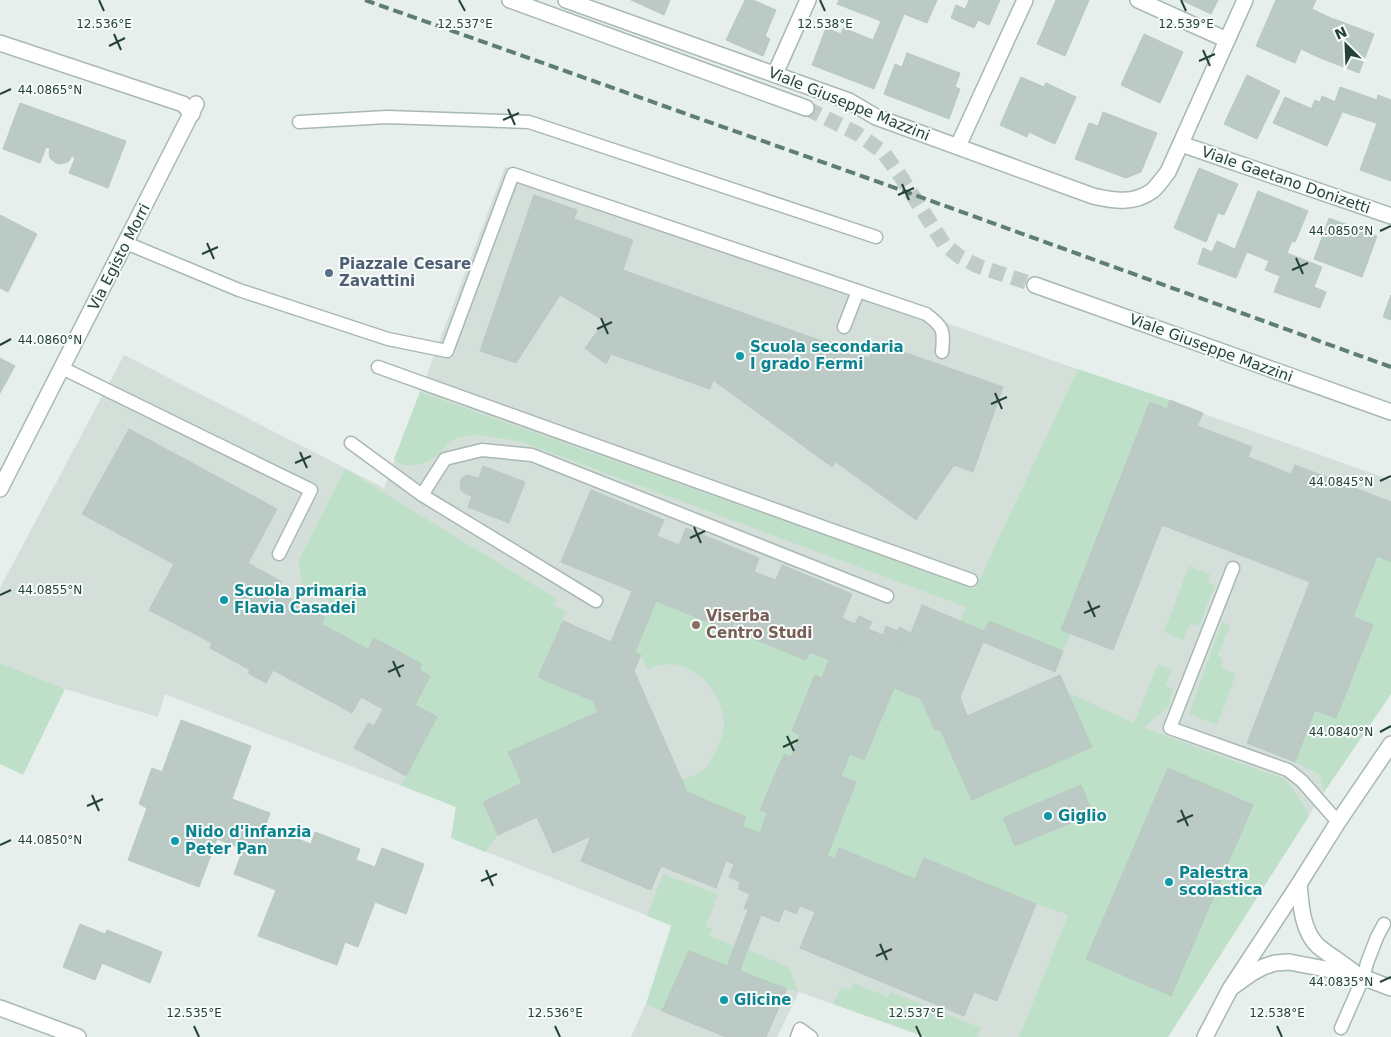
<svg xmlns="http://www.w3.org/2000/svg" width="1391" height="1037" viewBox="0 0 1391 1037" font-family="'DejaVu Sans',sans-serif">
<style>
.built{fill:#d4dfda}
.green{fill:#bfe0c8}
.building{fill:#bbcac4;stroke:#b8c9c2}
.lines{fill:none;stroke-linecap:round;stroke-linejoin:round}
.tertiary-tunnel{stroke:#bfccc8;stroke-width:15;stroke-dasharray:15 8;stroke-linecap:butt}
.service-casing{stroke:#a8b8b2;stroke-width:15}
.minor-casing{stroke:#a8b8b2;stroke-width:18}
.tertiary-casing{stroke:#a8b8b2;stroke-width:18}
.service{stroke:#fff;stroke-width:12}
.minor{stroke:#fff;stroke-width:15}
.tertiary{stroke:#fff;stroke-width:15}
.rail{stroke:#5f7d75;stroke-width:4;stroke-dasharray:10 5;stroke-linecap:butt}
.ticks{fill:none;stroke:#24423a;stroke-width:2}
.service-dot{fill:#5c6f8a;stroke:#f7fbf9;stroke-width:2}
.culture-dot{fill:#0f9aa8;stroke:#f7fbf9;stroke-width:2}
.education-dot{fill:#8d6e63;stroke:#f7fbf9;stroke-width:2}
.labels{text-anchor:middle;stroke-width:4;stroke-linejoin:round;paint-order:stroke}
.street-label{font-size:15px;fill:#24423a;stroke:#f7fbf9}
.service-label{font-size:15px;font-weight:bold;fill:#4e5e75;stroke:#f7fbf9;text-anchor:start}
.culture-label{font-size:15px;font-weight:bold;fill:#0d838f;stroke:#f7fbf9;text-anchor:start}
.education-label{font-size:15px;font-weight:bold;fill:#785e54;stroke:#f7fbf9;text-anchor:start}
.ticks-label{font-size:12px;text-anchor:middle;fill:#24423a;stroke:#f7fbf9;stroke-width:4;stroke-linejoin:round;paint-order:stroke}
</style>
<rect width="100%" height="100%" fill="#e6efeb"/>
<path class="built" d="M505 167 1391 480V694L1324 792 1168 1037H926L799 992 777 1037H631L646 1004 671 925 451 838 456 807 165 694 158 717 65 689 0 663V588L124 355 384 488Z"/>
<g class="green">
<path d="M1078 369 1170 400 1063 651 989 621 984 631 960 621 966 607 522 442C510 440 482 434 472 435 465 436 455 438 449 442 446 445 443 451 439 454 429 464 404 471 394 459L420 392 975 589Z"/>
<path d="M345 469 557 599 554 606 566 611 538 677 593 701 598 712 522 783 483 802 498 835 485 852 451 838 456 807 401 785 437 717 415 705 430 676 419 670 374 638 368 649 321 624 332 608 328 600 302 586 299 560Z"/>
<path d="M1377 556 1391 562V694L1324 792 1320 775 1295 762 1315 710 1336 718 1372 625 1353 617Z"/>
<path d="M1189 566 1210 574 1208 582 1215 585 1199 626 1190 623 1183 640 1164 632Z"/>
<path d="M656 601 730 631 734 623 754 631 752 638 806 660 810 652 829 660 822 678 815 675 792 731 800 735 791 757 784 754 760 810 767 813 760 833 742 826 746 817 687 792 682 780C689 777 698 775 703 770 708 767 711 759 714 754 720 744 724 733 724 721 723 695 697 664 669 664 662 664 654 667 647 669L641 655 635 652Z"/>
<path d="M1222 622 1230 625 1218 655 1223 660 1221 667 1236 674 1217 725 1189 714Z"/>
<path d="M0 663 65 689 23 775 0 764Z"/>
<path d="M1158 664 1172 670 1166 685 1173 689 1169 705 1144 728 1284 779C1295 789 1302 803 1309 816L1168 1037H1019L1068 915 1036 904 924 858 915 879 840 848 835 859 827 856 856 783 841 776 850 754 865 759 894 688 921 699 935 730 940 729 972 800 1092 747 1067 692 1134 723Z"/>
<path d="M663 874 718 894 706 926 712 929 709 936 735 946 727 967 689 952 662 1011 646 1004 672 926 647 916Z"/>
<path d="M748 950 789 967 798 992 739 972Z"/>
<path d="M853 983 888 997 891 992 981 1028 977 1037H926L833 1004 841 987 850 990Z"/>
</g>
<g class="building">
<path d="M631 0H670L664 15Z"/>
<path d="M745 0H753L776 10 765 36 770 39 763 56 726 40Z"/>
<path d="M839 0H937L927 23 904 14 874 89 812 65 826 28 841 34 843 28 873 40 881 21 837 4Z"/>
<path d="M969 0H1000L989 25 978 20 974 28 951 18 956 5 965 9Z"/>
<path d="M1056 0H1089L1065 56 1037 44Z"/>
<path d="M1181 0H1218L1211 14Z"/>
<path d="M1276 0H1316L1312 9 1335 20 1318 57 1301 49 1295 63 1256 46Z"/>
<path d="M1334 19 1374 34 1359 73 1318 57 1335 20Z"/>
<path d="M1144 34 1183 52 1160 103 1121 85Z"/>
<path d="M907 53 960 73 955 87 960 89 949 119 884 94 895 64 902 67Z"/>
<path d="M1247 75 1280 91 1257 139 1224 124Z"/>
<path d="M1021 77 1044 87 1046 83 1076 97 1055 144 1029 132 1027 137 1000 125Z"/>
<path d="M1340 87 1377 100 1378 95 1391 100V128L1343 112 1345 106 1335 102Z"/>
<path d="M1322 96 1345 106 1327 146 1301 135 1315 100 1320 102Z"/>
<path d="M1285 97 1312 109 1301 135 1273 123Z"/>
<path d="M20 103 126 141 108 188 69 173 75 158 72 156 69 161 65 163 60 164 56 163 50 158 49 154 50 148 46 147 40 163 3 149Z"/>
<path d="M1103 112 1157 133 1141 172 1126 178 1075 159 1089 123 1098 126Z"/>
<path d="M1377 123 1391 128V181L1360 170Z"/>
<path d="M1199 168 1238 184 1224 215 1218 213 1206 242 1174 228Z"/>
<path d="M1258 191 1308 211 1295 242 1292 241 1287 253 1322 267 1314 287 1326 292 1320 308 1274 292 1280 276 1265 270 1269 261 1247 252 1236 278 1198 264 1203 248 1212 252 1217 241 1235 249Z"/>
<path d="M534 195 577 210 574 219 633 240 623 270 869 358 875 342 1003 387 973 472 954 465 916 520 836 462 832 467 713 380 710 389 611 354 606 364 585 348 605 321 560 295 516 363 480 351Z"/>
<path d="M0 215 37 234 8 292 0 288Z"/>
<path d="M1329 218 1377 236 1362 277 1314 259Z"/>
<path d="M1391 295V320L1383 317Z"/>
<path d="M0 358 15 366 0 393Z"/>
<path d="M1170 400 1203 413 1197 426 1252 447 1248 457 1291 474 1295 465 1391 502V562L1377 556 1353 617 1373 625 1336 718 1315 710 1295 762 1247 743 1310 582 1162 525 1113 650 1061 630 1150 402 1167 409Z"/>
<path d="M129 429 277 509 248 563 282 582 277 591 325 617 321 624 368 649 374 638 422 664 419 670 430 676 415 705 437 717 406 776 354 748 368 723 374 726 383 709 361 697 352 713 273 670 266 683 248 673 250 670 210 648 212 643 149 610 174 564 82 514Z"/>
<path d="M483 466 525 482 509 523 468 507 472 496 466 494 461 490 460 483 462 478 466 475 479 478Z"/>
<path d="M591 490 664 520 657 536 679 545 686 528 759 558 754 572 776 580 782 565 852 594 842 618 855 624 859 616 872 622 868 629 883 635 886 626 897 631 894 640 904 644 887 685 894 688 864 760 850 754 841 776 856 782 827 856 835 859 839 848 915 879 924 858 1036 904 997 1001 974 992 964 1016 800 948 815 912 800 906 796 914 784 909 779 922 744 908 750 894 738 889 740 882 729 877 734 864 726 861 716 888 661 866 651 890 581 861 591 836 553 853 537 817 498 835 483 802 522 783 508 752 598 712 593 701 538 677 563 621 641 655 634 671 687 792 746 817 742 826 760 833 767 813 760 810 784 754 791 757 800 735 792 731 815 675 822 678 829 660 810 652 806 660 752 638 754 631 734 623 730 631 561 562Z"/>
<path d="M632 591 656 601 635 652 611 642Z"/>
<path d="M922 605 984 631 989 621 1063 651 1055 672 983 642 960 697 967 716 1060 675 1092 747 972 800 940 729 935 730 921 699 887 685 904 644 894 640 899 627 911 633Z"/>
<path d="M181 720 251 746 232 799 270 813 265 827 311 844 315 832 360 849 356 860 375 867 382 848 424 864 406 914 375 902 358 947 345 942 337 965 258 936 276 890 234 874 243 849 217 839 199 887 128 860 147 808 139 804 152 768 162 772Z"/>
<path d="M1168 768 1253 805 1171 996 1086 959Z"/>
<path d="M1081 785 1093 814 1015 846 1003 818Z"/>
<path d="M748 910 761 915 739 972 727 967Z"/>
<path d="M80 924 105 934 107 930 162 952 150 983 102 963 95 980 63 967Z"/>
<path d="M689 951 787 989 766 1037H726L662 1011Z"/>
</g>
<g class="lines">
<path class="tertiary-tunnel" d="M806 108 858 134 883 152 899 174 944 244 960 257 978 266 1035 285"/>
<g class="service-casing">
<g id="service">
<path d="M299 122 387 117 529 122 876 237"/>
<path d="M126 243 239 290 388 339 447 351 513 174 926 314C944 327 944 330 942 352"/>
<path d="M844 327 858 291"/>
<path d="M378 367 971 580"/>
<path d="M62 368 311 490 279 554"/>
<path d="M351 443 422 495 596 601"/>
<path d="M422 495 445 459 482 450 532 455 887 596"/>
<path d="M1233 568 1170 728 1288 770 1302 781 1338 822"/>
<path d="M1341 1028 1363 978 1367 963 1377 937 1384 924"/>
<path d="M797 1037 800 1029 811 1037"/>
</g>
</g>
<g class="minor-casing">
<g id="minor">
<path d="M566 0 849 101 876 117 1093 196C1114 201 1134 204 1152 191 1158 186 1163 178 1168 172L1245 0"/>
<path d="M1138 0 1227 40"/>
<path d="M0 43 183 104 192 114"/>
<path d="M775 74 808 0"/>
<path d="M1181 144 1391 216"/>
<path d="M958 146 1025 0"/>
<path d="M0 489 196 104"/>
<path d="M1299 884C1301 905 1302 931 1318 946 1330 956 1344 964 1356 974"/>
<path d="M1231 988 1252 973 1263 967 1275 963 1289 962 1357 975 1391 988"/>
</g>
</g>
<g class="tertiary-casing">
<g id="tertiary">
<path d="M510 0 806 108"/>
<path d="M1035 285 1391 412"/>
<path d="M0 1008 78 1037"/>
<path d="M1205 1037 1230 989 1299 884 1338 822 1391 744"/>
</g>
</g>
<use href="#service" class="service"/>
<use href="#minor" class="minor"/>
<use href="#tertiary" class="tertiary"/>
<path class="rail" d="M365 0 901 190 1391 367"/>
</g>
<path class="ticks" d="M99 0 104 11M459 0 465 11M820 0 825 11M1181 0 1186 11M114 34 121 50M109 46 125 38M1203 50 1210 66M1199 61 1215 54M0 94 11 89M508 109 515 125M503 120 519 113M902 184 909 200M898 195 914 188M1380 231 1391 226M207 243 214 259M202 254 218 247M1296 258 1303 274M1292 270 1308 263M601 318 608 334M597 329 612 322M0 345 11 339M995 393 1002 409M991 404 1007 397M300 452 307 468M295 463 311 456M1380 481 1391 476M694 527 701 543M690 538 705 531M0 595 11 590M1088 601 1095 617M1084 613 1100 606M393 661 400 677M388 672 404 665M1380 732 1391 726M787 736 794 751M783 747 798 740M92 795 99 811M87 806 103 799M1181 810 1188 826M1177 822 1193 815M0 845 11 840M486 870 493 886M481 881 497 874M880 944 887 960M876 956 892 949M1380 982 1391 977M194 1026 199 1037M555 1026 560 1037M916 1026 921 1037M1277 1026 1282 1037"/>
<circle class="service-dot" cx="329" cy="273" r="5"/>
<g class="culture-dot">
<circle cx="740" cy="356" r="5"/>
<circle cx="224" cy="600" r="5"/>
<circle cx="1048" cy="816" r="5"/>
<circle cx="175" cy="841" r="5"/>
<circle cx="1169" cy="882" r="5"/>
<circle cx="724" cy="1000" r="5"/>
</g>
<circle class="education-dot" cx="696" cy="625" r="5"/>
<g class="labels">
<g class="street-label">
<text transform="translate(849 104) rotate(22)" y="5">Viale Giuseppe Mazzini</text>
<text transform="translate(1286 180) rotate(19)" y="5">Viale Gaetano Donizetti</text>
<text transform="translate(119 257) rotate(-63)" y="5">Via Egisto Morri</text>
<text transform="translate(1211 348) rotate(20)" y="5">Viale Giuseppe Mazzini</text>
</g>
<g class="service-label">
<text x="339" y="269">Piazzale Cesare<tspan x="339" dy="17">Zavattini</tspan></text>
</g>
<g class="culture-label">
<text x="750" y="352">Scuola secondaria<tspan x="750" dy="17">I grado Fermi</tspan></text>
<text x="234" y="596">Scuola primaria<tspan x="234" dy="17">Flavia Casadei</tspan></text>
<text x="1058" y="821">Giglio</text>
<text x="185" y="837">Nido d'infanzia<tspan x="185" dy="17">Peter Pan</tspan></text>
<text x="1179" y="878">Palestra<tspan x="1179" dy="17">scolastica</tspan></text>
<text x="734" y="1005">Glicine</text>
</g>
<g class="education-label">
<text x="706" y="621">Viserba<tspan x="706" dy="17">Centro Studi</tspan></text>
</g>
</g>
<g class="ticks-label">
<text x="104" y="28">12.536°E</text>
<text x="465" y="28">12.537°E</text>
<text x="825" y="28">12.538°E</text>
<text x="1186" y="28">12.539°E</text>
<text x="50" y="94">44.0865°N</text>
<text x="1341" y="235">44.0850°N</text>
<text x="50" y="344">44.0860°N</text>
<text x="1341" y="486">44.0845°N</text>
<text x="50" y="594">44.0855°N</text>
<text x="1341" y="736">44.0840°N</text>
<text x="50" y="844">44.0850°N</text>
<text x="1341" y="986">44.0835°N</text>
<text x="194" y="1017">12.535°E</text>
<text x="555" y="1017">12.536°E</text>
<text x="916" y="1017">12.537°E</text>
<text x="1277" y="1017">12.538°E</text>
</g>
<g transform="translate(1346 45) rotate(336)" stroke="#f7fbf9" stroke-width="4" paint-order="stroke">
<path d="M0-4L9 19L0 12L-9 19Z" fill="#24423a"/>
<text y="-8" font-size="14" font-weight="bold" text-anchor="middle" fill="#24423a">N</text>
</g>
</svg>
